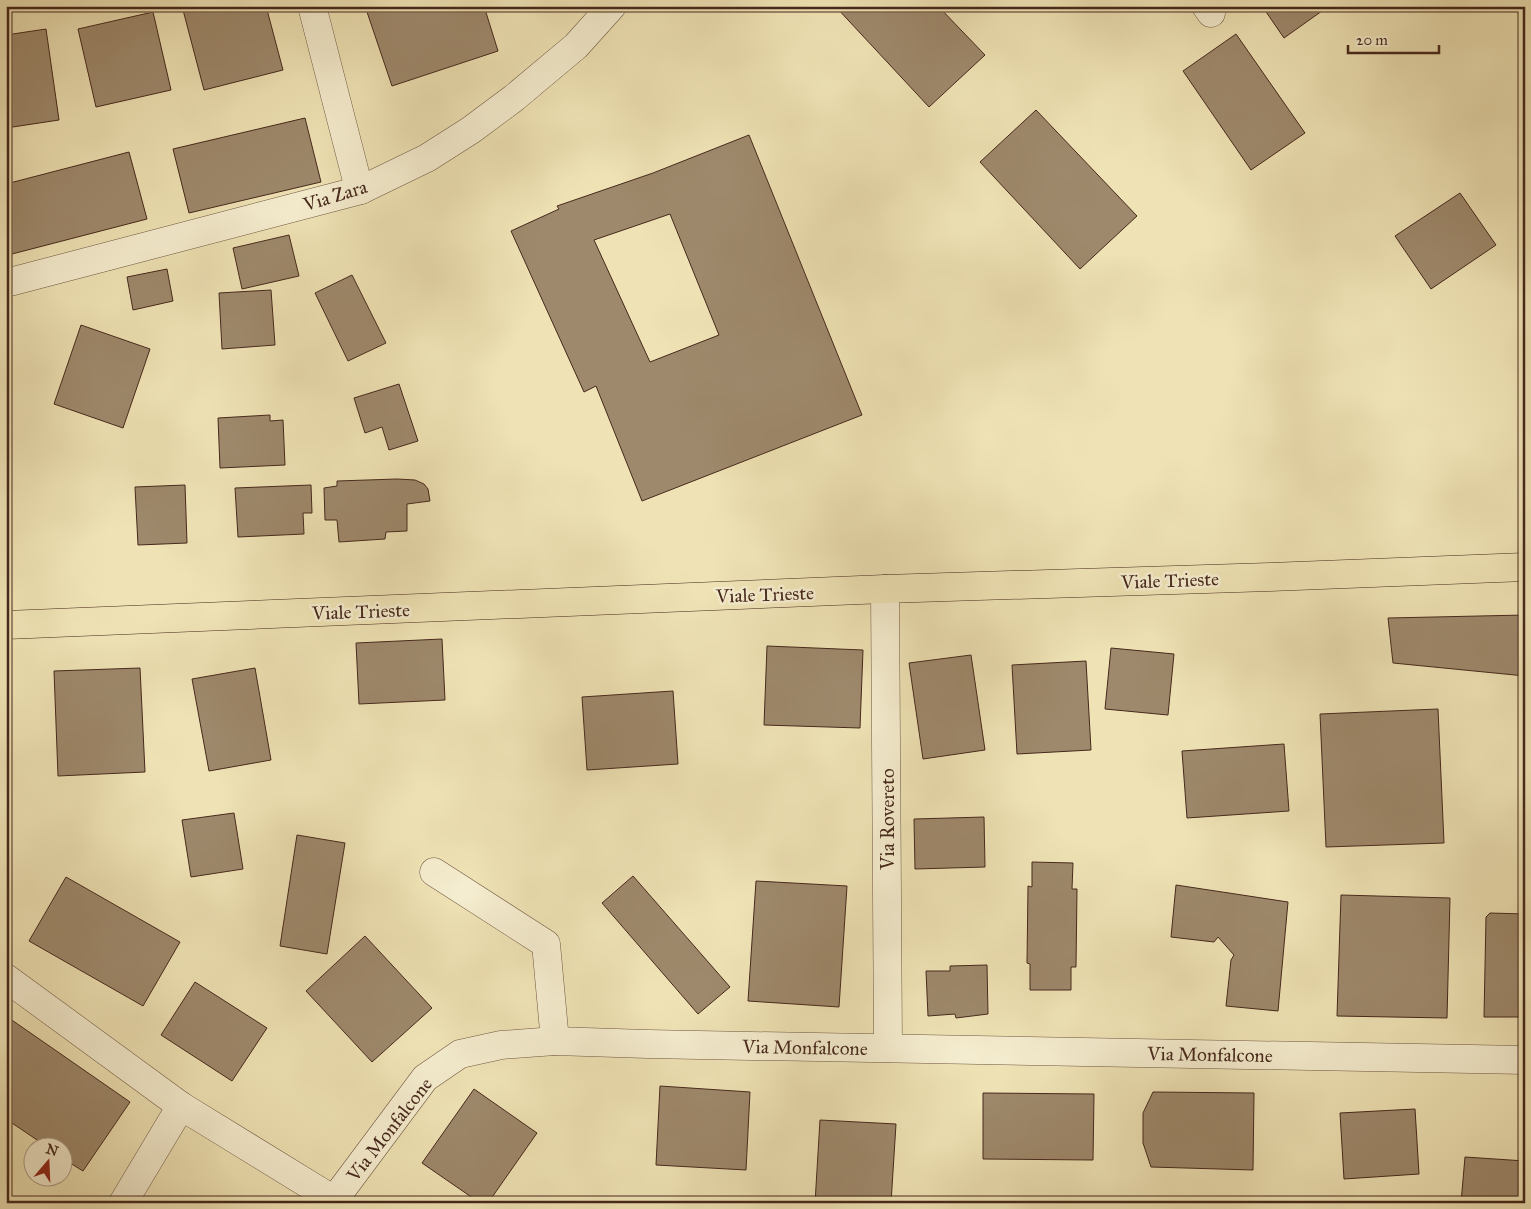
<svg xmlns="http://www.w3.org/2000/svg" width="1531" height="1209" viewBox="0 0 1531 1209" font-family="'IM FELL Great Primer',serif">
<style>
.building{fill:#9e896c;stroke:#46281c;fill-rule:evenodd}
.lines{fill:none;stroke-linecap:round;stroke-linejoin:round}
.minor-casing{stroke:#705742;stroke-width:29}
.major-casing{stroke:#46281c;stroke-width:29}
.minor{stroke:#f5edcf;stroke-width:28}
.major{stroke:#efe3b5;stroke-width:28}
.labels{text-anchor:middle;stroke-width:5;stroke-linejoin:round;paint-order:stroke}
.street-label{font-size:19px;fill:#46281c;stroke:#f5edcf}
</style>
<rect width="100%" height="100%" fill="#efe3b5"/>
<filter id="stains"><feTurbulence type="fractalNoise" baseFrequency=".004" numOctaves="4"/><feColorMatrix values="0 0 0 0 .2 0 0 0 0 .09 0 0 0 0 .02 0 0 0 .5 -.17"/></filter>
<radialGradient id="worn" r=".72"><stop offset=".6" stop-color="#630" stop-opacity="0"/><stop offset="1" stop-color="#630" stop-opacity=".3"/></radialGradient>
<g class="building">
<path d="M199 6H266L283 70 204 90 183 10Z"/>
<path d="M365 6H484L498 51 392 86Z"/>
<path d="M835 6H938L985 55 929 107Z"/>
<path d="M1262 6H1329L1284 38Z"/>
<path d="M153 12 171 90 96 107 78 29Z"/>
<path d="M46 29 59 120 6 128V35Z"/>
<path d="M1236 34 1305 133 1251 170 1183 71Z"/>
<path d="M1036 110 1137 216 1080 269 980 162Z"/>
<path d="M305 118 321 182 189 213 173 149Z"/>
<path d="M749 135 862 415 642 501 596 386 584 392 511 231 559 209 557 206 653 173ZM670 214 719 335 650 362 594 240Z"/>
<path d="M129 152 147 219 12 254 6 234V184Z"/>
<path d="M1460 193 1496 245 1431 289 1395 236Z"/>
<path d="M289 235 299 276 242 289 233 248Z"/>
<path d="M167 269 173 301 133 310 127 277Z"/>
<path d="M352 275 386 343 348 361 315 293Z"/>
<path d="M271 290 275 345 222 349 219 293Z"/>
<path d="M81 325 150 349 123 428 54 404Z"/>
<path d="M399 384 418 441 389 450 382 427 365 433 354 398Z"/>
<path d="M270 415V421L283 420 285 465 220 468 218 418Z"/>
<path d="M397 479 415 480 424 484 428 489 430 501 407 504V531L386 532 385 539 339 542 337 520H325L324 488 337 486V481Z"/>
<path d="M185 485 187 543 138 545 135 487Z"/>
<path d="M311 485 312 513H303L304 534 238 537 235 488Z"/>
<path d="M1525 615V676L1393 663 1388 618Z"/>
<path d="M442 639 445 700 359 704 356 643Z"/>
<path d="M767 646 863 650 860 728 764 725Z"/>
<path d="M1111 648 1174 654 1168 715 1105 709Z"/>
<path d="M971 655 985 750 923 759 909 663Z"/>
<path d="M1086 661 1091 750 1017 754 1012 665Z"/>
<path d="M140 668 145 772 58 776 54 671Z"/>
<path d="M255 668 271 760 209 771 192 679Z"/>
<path d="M673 691 678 764 587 770 582 697Z"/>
<path d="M1438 709 1444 843 1326 847 1320 714Z"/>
<path d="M1284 744 1289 811 1187 818 1182 751Z"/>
<path d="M234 813 243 869 191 877 182 820Z"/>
<path d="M984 817 985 867 915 869 914 819Z"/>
<path d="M297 835 345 843 327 954 280 946Z"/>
<path d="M1032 862 1073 863 1072 889H1077L1076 967H1071V990H1030V964L1027 963 1028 886 1032 887Z"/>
<path d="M633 876 730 987 698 1014 602 903Z"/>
<path d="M66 877 180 942 143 1006 29 941Z"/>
<path d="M756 881 847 886 839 1007 748 1001Z"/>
<path d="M1176 885 1288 902 1278 1011 1226 1006 1231 960 1234 955 1218 937 1214 942 1171 937Z"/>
<path d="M1341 895 1450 898 1447 1018 1337 1016Z"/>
<path d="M1490 913 1525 914V1017H1484L1486 917Z"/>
<path d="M365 936 432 1008 372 1062 306 991Z"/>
<path d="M987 965 988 1014 956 1018 955 1014 928 1016 926 971H950V966Z"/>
<path d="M195 982 267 1028 232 1081 161 1035Z"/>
<path d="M6 1016 130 1102 83 1171 62 1158V1146H46L6 1119Z"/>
<path d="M660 1086 750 1092 746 1170 656 1165Z"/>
<path d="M474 1089 537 1133 488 1203H480L422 1163Z"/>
<path d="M1153 1092 1254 1093 1253 1170 1151 1167 1143 1143V1113Z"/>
<path d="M983 1093 1094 1094 1093 1160 983 1159Z"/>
<path d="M1415 1109 1419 1174 1344 1179 1340 1113Z"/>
<path d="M820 1120 896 1124 891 1203H815Z"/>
<path d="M1465 1157 1525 1161V1203H1461Z"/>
</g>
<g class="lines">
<g class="minor-casing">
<g id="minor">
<path d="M312 6 356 177 361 190"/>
<path d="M1206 6 1211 13"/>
<path d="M6 283 361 190 427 158 471 130 514 98 576 46 612 6"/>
<path d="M885 589 888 1048"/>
<path d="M434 872 546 944 555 1041"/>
<path d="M6 978 181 1106 334 1200 425 1078 460 1054 501 1045 555 1041 647 1044 1525 1060"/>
<path d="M123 1203 181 1106"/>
</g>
</g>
<g class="major-casing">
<path id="major" d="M6 625 885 589 1270 577 1525 567"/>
</g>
<use href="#minor" class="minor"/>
<use href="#major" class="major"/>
</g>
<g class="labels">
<g class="street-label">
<text transform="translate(335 195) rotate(-17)" y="7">Via Zara</text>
<text transform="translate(1170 580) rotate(-2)" y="7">Viale Trieste</text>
<text transform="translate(765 594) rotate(-2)" y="7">Viale Trieste</text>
<text transform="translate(361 611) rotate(-2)" y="7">Viale Trieste</text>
<text transform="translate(887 819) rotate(-90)" y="7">Via Rovereto</text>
<text transform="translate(805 1047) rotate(1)" y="7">Via Monfalcone</text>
<text transform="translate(1210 1054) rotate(1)" y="7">Via Monfalcone</text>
<text transform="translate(389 1129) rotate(-52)" y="7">Via Monfalcone</text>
</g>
</g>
<rect width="1531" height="1209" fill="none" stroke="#efe3b5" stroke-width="25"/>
<rect x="8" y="8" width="1516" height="1194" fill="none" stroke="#46281c" stroke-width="2.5"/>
<rect x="12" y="12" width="1506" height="1184" fill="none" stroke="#46281c"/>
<g transform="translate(48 1162) rotate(19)"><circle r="24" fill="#f5edcf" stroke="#af9e87"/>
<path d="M0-4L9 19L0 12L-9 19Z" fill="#8f2418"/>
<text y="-8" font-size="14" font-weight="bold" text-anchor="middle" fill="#46281c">N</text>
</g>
<path d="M1348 45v8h91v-8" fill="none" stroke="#46281c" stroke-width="2.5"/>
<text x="1356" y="45" font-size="15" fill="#46281c" stroke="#f5edcf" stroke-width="4" paint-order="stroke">20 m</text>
<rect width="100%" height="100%" filter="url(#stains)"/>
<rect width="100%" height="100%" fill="url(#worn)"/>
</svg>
